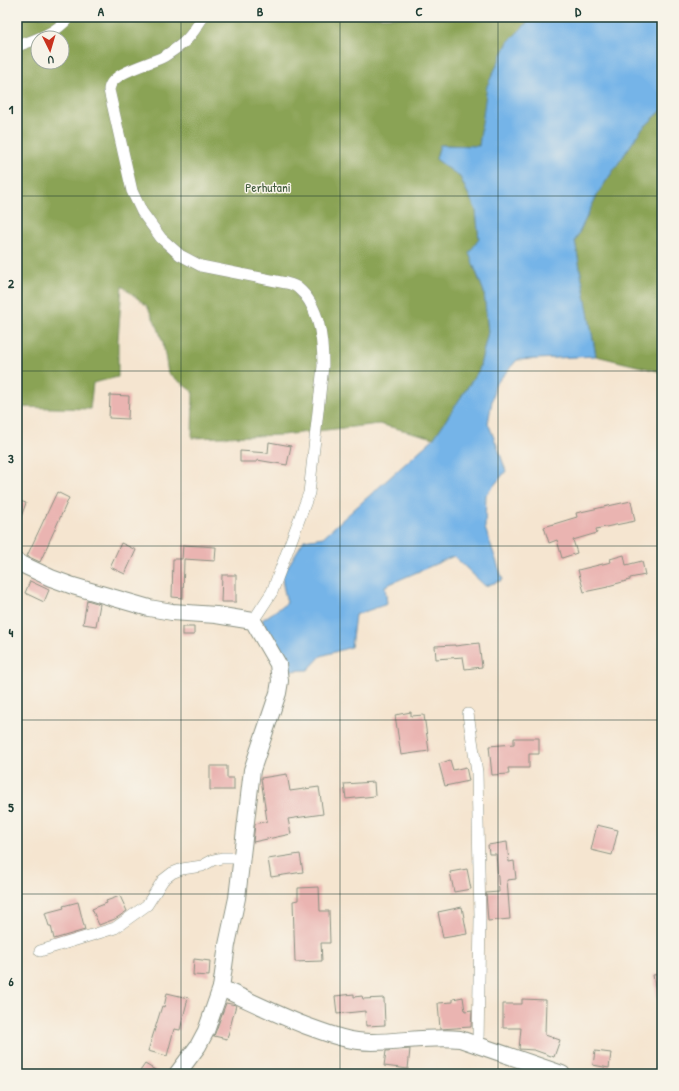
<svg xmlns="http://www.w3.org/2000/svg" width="679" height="1091" viewBox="0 0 679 1091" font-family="'Patrick Hand',sans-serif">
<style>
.forest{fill:#8aa355;stroke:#547044;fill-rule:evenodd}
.water{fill:#75b4e8;stroke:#4a788e}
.building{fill:#eab4b1}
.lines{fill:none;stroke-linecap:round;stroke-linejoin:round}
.street-casing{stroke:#8a9182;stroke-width:12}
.secondary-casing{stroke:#8a9182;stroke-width:18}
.street{stroke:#fff;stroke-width:11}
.secondary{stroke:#fff;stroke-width:16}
.grid{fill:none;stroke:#1f3d34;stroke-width:1;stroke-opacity:0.55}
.labels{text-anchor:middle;stroke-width:3;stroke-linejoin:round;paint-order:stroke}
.park-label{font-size:13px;fill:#425c3e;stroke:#f7f3e8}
.neatline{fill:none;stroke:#1f3d34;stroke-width:1.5}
.grid-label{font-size:13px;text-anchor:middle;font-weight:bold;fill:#1f3d34}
</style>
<rect width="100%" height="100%" fill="#f7f3e8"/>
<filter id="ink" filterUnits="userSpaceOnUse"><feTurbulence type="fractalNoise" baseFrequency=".025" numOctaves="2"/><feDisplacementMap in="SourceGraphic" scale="8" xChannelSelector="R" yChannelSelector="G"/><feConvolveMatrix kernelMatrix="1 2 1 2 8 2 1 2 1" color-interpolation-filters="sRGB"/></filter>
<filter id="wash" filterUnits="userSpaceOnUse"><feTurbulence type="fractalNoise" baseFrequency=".012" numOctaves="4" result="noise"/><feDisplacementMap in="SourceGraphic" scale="16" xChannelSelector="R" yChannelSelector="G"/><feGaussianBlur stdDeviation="0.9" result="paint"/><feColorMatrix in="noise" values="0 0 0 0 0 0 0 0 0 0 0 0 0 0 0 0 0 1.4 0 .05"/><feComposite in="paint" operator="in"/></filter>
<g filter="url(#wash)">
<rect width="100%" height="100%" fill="#f5e5d0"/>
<g class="forest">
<path d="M17 17H533L508 42 488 86 479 146 440 145 436 159 460 177 476 210 479 239 474 267 484 292 488 332 479 370 434 438 379 424 282 435 192 438 193 392 168 373 163 343 158 328 147 306 122 286 118 340V377L93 383 90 409 17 407ZM38 38H62V62H38Z"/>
<path d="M662 110V372L596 356 575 241 598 193 641 130Z"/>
</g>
<path class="water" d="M533 17H662V110L641 130 598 193 575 241 596 356 517 360 495 385 488 423 498 448 506 471 486 495 485 528 503 580 485 586 454 556 385 586 387 604 355 615 351 647 321 656 308 670 288 671 273 644 262 620 287 603 283 585 282 576 304 540 323 537 434 438 479 370 488 332 484 292 469 253 479 239 476 210 460 177 436 159 440 145 479 146 487 86 508 42Z"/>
<g id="blocks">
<g class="building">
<path d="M110 395 129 396 128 419 109 418Z"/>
<path d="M269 442 291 446 287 465 257 460V462H240V451L268 453Z"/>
<path d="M57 492 69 498 40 562 27 556Z"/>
<path d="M17 500 26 503 18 525H17Z"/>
<path d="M631 501 635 521 596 529 597 533 573 540 577 553 562 558 557 540 549 543 544 527 577 517 576 513Z"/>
<path d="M121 543 136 550 125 574 110 567Z"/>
<path d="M183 545 216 547 215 561 184 559 183 598 172 597 173 559H182Z"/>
<path d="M624 555 626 565 642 561 645 575 630 578V580L608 586V587L584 592 578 570 611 562 610 559Z"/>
<path d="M222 575H236V602H221Z"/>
<path d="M30 581 49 590 44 602 25 593Z"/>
<path d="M87 600 100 604 96 626 83 624Z"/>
<rect x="182" y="627" width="12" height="8"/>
<path d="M479 643 482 667 465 669 463 657 436 659 435 646 455 645V646Z"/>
<path d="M411 712V716L424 715 429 751 401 755 395 715Z"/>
<path d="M514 738H539V754H529V768H508L509 774 492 775 489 746 514 744Z"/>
<path d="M450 760 453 770 466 767 469 781 445 786 439 764Z"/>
<path d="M210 766H227V778H234V790H210Z"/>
<path d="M287 774 290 791 319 787 323 814 288 819 291 834 253 842 255 824 267 821 261 778Z"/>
<path d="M374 782 375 796 346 799 344 784Z"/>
<path d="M597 825 618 830 612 855 591 850Z"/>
<path d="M507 842 509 862 514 861 516 879 507 880 510 919 488 921 486 893 499 892 496 854H489L488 845Z"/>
<path d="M300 854 303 872 271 877 268 859Z"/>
<path d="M467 869 471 889 454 892 450 872Z"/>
<path d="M319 887 320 911H329L330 943H321L322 961 295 962 293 901 298 900V888Z"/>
<path d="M120 896 127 911 115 919 99 925 92 909 107 903 106 901Z"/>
<path d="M78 902 85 930 54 939 51 926H49L45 913 64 908 63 906Z"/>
<path d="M462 907 467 934 443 938 438 912Z"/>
<path d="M194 959 210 961 209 976 193 975Z"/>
<path d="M662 974V1001L658 1002 653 975Z"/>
<path d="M167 993 188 998 180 1030 174 1029 167 1056 148 1051 162 1006 164 1007Z"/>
<path d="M354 994V997L362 996 363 999 384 998 385 1025 366 1026 365 1011 337 1014 335 996Z"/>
<path d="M463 997 465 1011 472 1010 471 1027 440 1029 438 1003 453 1002V999Z"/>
<path d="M522 999 546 1000 545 1035 560 1040 554 1057 534 1050 519 1049 521 1028H503V1004H522Z"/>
<path d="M226 1003 236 1005 227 1039 214 1036Z"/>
<path d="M410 1049 408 1069 384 1066 386 1051Z"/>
<path d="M595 1051 611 1053 609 1068 593 1065Z"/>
<path d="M145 1064 162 1074H138Z"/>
</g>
</g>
</g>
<g filter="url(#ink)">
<use href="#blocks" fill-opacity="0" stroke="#8a9182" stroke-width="1"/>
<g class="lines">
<g class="street-casing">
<g id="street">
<path d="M203 17C197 26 191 37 182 44 177 48 171 52 165 56 151 64 110 72 109 90L132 191 142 212 161 238 180 255 201 266 286 283C290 284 295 285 298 288 320 306 323 340 323 366L309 493 272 592 253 621"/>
<path d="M17 46C35 40 57 33 69 17"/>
<path d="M468 714 477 772 480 918 478 1045"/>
<path d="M40 951 115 928 147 905 163 880 172 873 182 869 202 866 213 860 222 858H242"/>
</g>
</g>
<g class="secondary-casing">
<g id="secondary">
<path d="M17 562 51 578 73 586 149 608 172 612 216 615 253 621 278 664 280 681 278 693 252 770 237 898 227 945 221 988 206 1031 198 1046 177 1074"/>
<path d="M221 988C248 1000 276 1014 304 1025 326 1033 348 1042 372 1042 401 1042 430 1036 460 1039L562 1074"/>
</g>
</g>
<use href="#street" class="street"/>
<use href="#secondary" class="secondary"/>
</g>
</g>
<path class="grid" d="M181 17V1074M340 17V1074M498 17V1074M17 196H662M17 371H662M17 546H662M17 720H662M17 894H662"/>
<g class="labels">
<g class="park-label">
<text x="268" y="192">Perhutani</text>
</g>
</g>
<rect width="679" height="1091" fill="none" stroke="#f7f3e8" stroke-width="44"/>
<g transform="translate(50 50) rotate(175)"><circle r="19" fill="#f7f3e8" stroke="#a1aaa0"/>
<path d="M0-3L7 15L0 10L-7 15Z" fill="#c8321e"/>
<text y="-6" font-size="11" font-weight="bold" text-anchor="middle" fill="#1f3d34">U</text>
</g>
<rect x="22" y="22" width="635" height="1047" class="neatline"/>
<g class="grid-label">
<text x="101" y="16">A</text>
<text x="260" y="16">B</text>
<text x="419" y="16">C</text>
<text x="578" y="16">D</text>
<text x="11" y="114">1</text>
<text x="11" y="288">2</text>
<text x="11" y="463">3</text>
<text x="11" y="637">4</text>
<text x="11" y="812">5</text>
<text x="11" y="986">6</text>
</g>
</svg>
